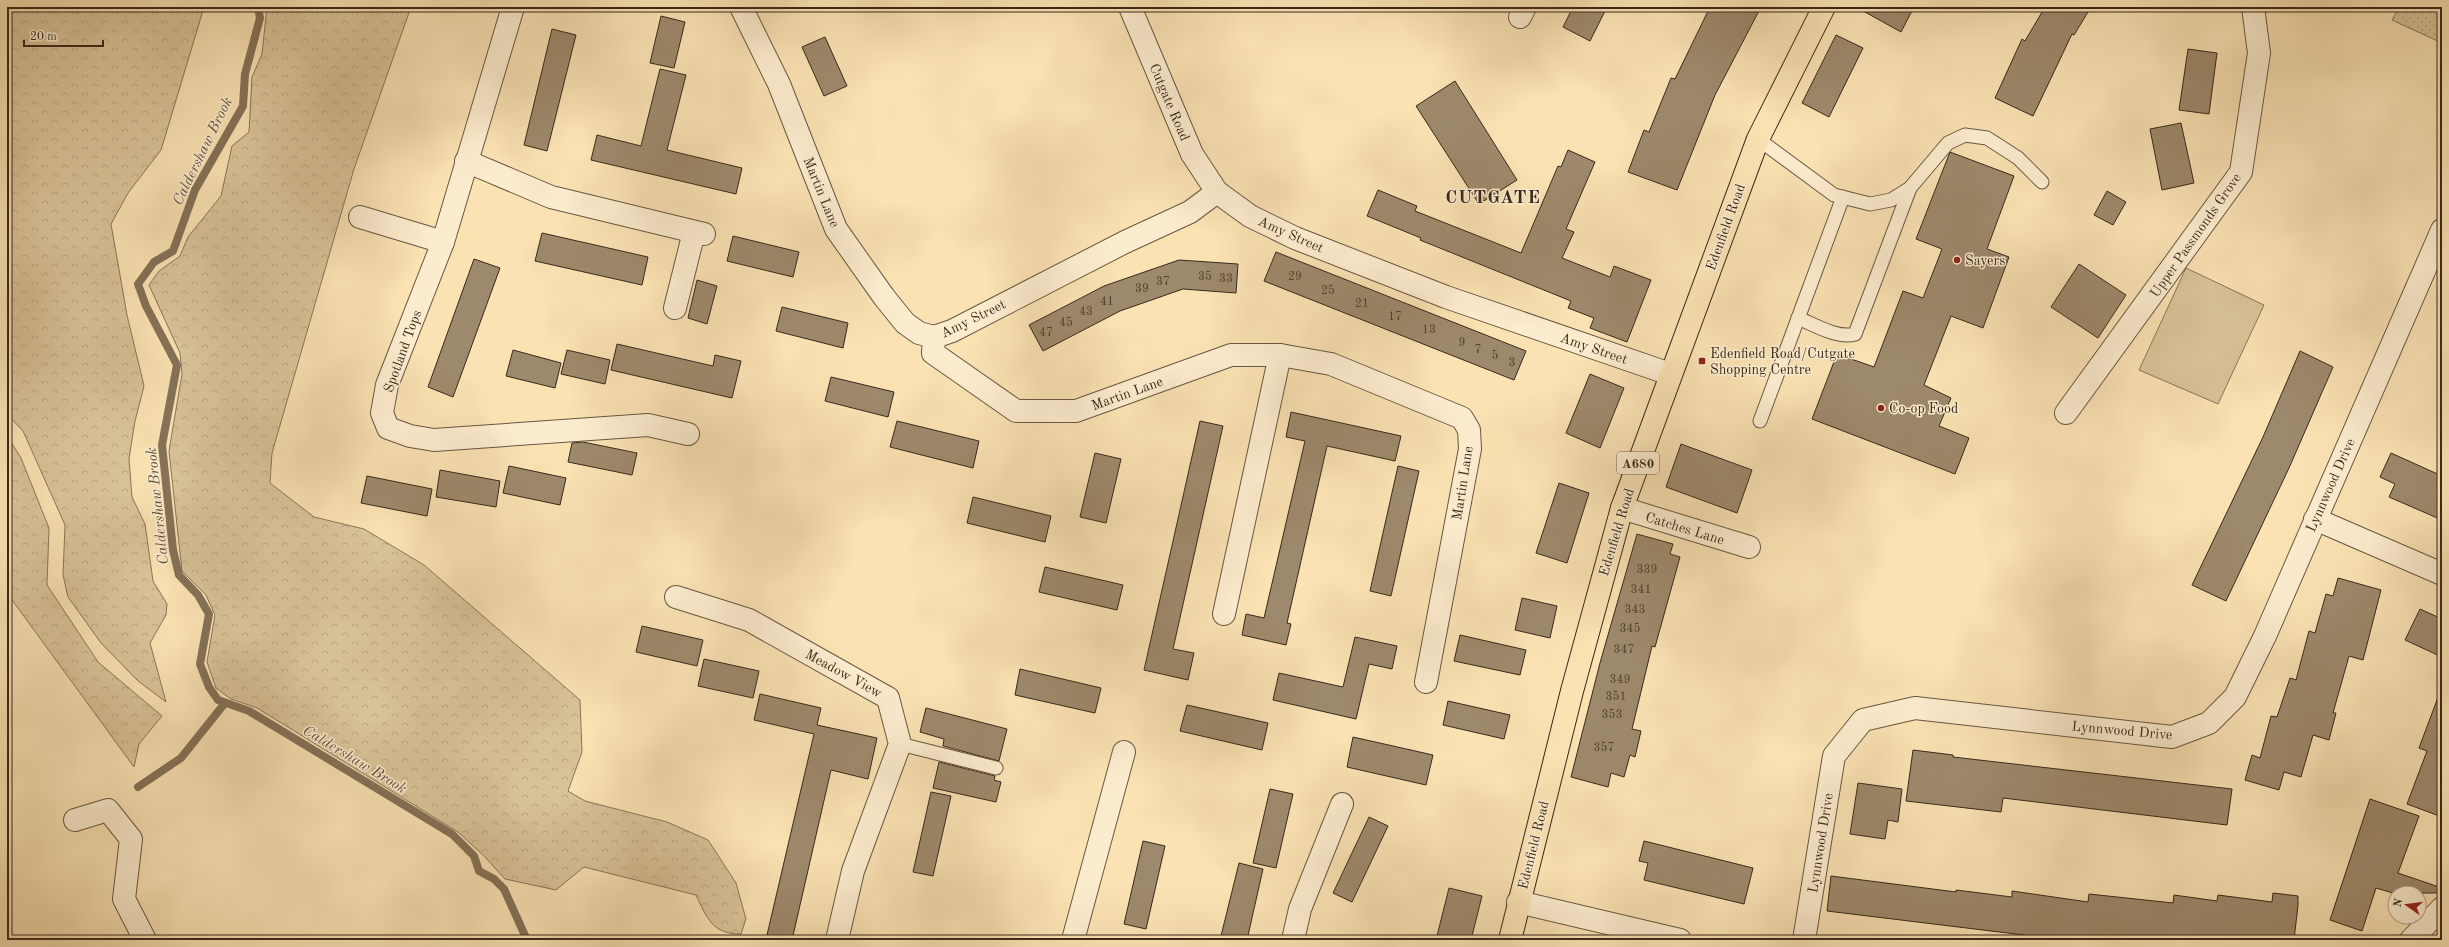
<svg xmlns="http://www.w3.org/2000/svg" width="2449" height="947" viewBox="0 0 2449 947" font-family="'Old Standard TT',serif">
<style>
.green{fill:#d9c399;stroke:#88765a}
.forest{fill:url(#forest-crowns);stroke:#88765a}
.park{fill:url(#park-dots);stroke:#88765a}
.lines{fill:none;stroke-linecap:round;stroke-linejoin:round}
.stream{stroke:#857258;stroke-width:8}
.building{fill:#9d896b;stroke:#38291c}
.lane-casing{stroke:#685742;stroke-width:15}
.street-casing{stroke:#685742;stroke-width:24}
.primary-casing{stroke:#38291c;stroke-width:24}
.lane{stroke:#fcecce;stroke-width:13}
.street{stroke:#fcecce;stroke-width:22}
.primary{stroke:#fae2b3;stroke-width:22}
.poi-dot{fill:#8f2418;stroke:#fcecce;stroke-width:1.5}
.labels{text-anchor:middle;stroke-width:3;stroke-linejoin:round;paint-order:stroke}
.number-label{font-size:12px;fill:#514130}
.shield{fill:#fcecce;stroke:#736451;stroke-width:1}
.shield-label{font-size:13px;font-weight:bold;fill:#38291c}
.street-label{font-size:14px;fill:#38291c;stroke:#fcecce}
.poi-label{font-size:14px;fill:#38291c;stroke:#fcecce;text-anchor:start}
.water-label{font-size:15px;font-style:italic;fill:#5e4e3a;stroke:#fcecce}
.district-label{font-size:18px;font-weight:bold;letter-spacing:1px;fill:#38291c;stroke:#fcecce}
</style>
<defs>
<pattern id="forest-crowns" width="20" height="18" patternUnits="userSpaceOnUse"><rect width="20" height="18" fill="#d9c399"/><path d="M2 6a3 3 0 1 1 6 0M12 15a3 3 0 1 1 6 0" fill="none" stroke="#bba883"/></pattern>
<pattern id="park-dots" width="8" height="8" patternUnits="userSpaceOnUse"><rect width="8" height="8" fill="#d9c399"/><path d="M2 2h.1M6 6h.1" fill="none" stroke="#bba883" stroke-width="1.8" stroke-linecap="round"/></pattern>
</defs>
<rect width="100%" height="100%" fill="#fae2b3"/>
<filter id="stains"><feTurbulence type="fractalNoise" baseFrequency=".005" numOctaves="4"/><feColorMatrix values="0 0 0 0 .2 0 0 0 0 .09 0 0 0 0 .02 0 0 0 .5 -.17"/></filter>
<radialGradient id="worn" r=".72"><stop offset=".6" stop-color="#630" stop-opacity="0"/><stop offset="1" stop-color="#630" stop-opacity=".3"/></radialGradient>
<path class="green" d="M2186 268 2264 305 2218 404 2139 370Z"/>
<g class="forest">
<path d="M7 7H204L161 150 128 193 111 224 127 315 144 386 135 421 129 459 132 497 145 524 153 581 167 604 166 615 150 643 166 702 138 681 101 643 68 597 63 575 65 525 23 431 7 414Z"/>
<path d="M267 7H411L354 169 272 453 270 483 314 517 364 529 424 565 580 700 582 752 568 791 585 801 667 822 708 840 736 883 746 919 741 934C712 934 707 918 696 895L584 867 556 890 505 879 484 856 458 832 257 708 231 699 216 688 207 662 215 615 206 595 182 571 169 451 182 374 180 353 149 285 159 271 180 256 188 237 221 196 232 146 249 132 252 77 262 54Z"/>
<path d="M7 436 21 458 49 528 47 585 98 662 162 716 139 744 134 767 7 593Z"/>
</g>
<path class="park" d="M2399 7H2442V43L2392 20Z"/>
<g class="lines">
<g class="stream">
<path d="M258 7 260 18 245 74 243 106 195 190 173 251 154 262 138 284 146 306 177 365 162 445 173 550 179 575 198 595 209 614 200 664 209 687 218 700 249 711 452 834 474 856 479 871 494 879 504 889 527 940"/>
<path d="M138 787 181 758 225 703"/>
</g>
</g>
<g class="building">
<path d="M1573 7H1607L1590 41 1563 27Z"/>
<path d="M1710 7H1761L1715 95 1677 190 1628 172 1644 130 1649 132 1671 78 1675 79Z"/>
<path d="M1856 7H1914L1901 32Z"/>
<path d="M2045 7H2091L2074 35 2072 34 2033 116 1995 98 2022 39 2025 41Z"/>
<path d="M661 16 685 22 674 68 650 63Z"/>
<path d="M552 29 576 35 547 151 524 145Z"/>
<path d="M1836 35 1863 48 1829 117 1802 103Z"/>
<path d="M825 37 847 86 824 96 802 47Z"/>
<path d="M2188 49 2217 53 2209 114 2179 110Z"/>
<path d="M660 69 686 75 667 150 742 168 736 194 591 160 597 135 641 146Z"/>
<path d="M1455 81 1517 180 1479 204 1416 106Z"/>
<path d="M2181 123 2194 183 2162 190 2150 129Z"/>
<path d="M1568 150 1595 162 1566 229 1574 232 1562 258 1610 277 1614 266 1651 280 1627 342 1590 328 1594 318 1568 308 1571 301 1420 240 1421 238 1367 216 1378 190 1417 206 1415 211 1521 253 1558 166 1561 167Z"/>
<path d="M1950 152 2014 176 1987 249 2009 257 1983 328 1951 316 1924 385 1951 398 1939 426 1969 438 1955 474 1812 419 1837 354 1874 367 1903 291 1923 298 1942 249 1916 239Z"/>
<path d="M2107 191 2126 202 2113 225 2094 215Z"/>
<path d="M542 233 648 257 642 285 535 261Z"/>
<path d="M733 236 799 252 793 277 727 261Z"/>
<path d="M1276 252 1526 351 1514 380 1264 281Z"/>
<path d="M474 259 500 268 453 397 428 387Z"/>
<path d="M1179 260 1238 264 1236 293 1183 289 1120 311 1043 351 1029 325 1104 286Z"/>
<path d="M2079 264 2126 295 2098 338 2051 307Z"/>
<path d="M697 280 717 286 707 324 688 318Z"/>
<path d="M782 307 848 323 843 348 776 331Z"/>
<path d="M617 344 713 366 715 355 741 361 732 398 611 370Z"/>
<path d="M513 350 561 363 555 388 506 376Z"/>
<path d="M567 350 610 360 605 384 561 374Z"/>
<path d="M2300 351 2333 367 2289 468 2226 601 2192 585 2263 437Z"/>
<path d="M1590 374 1624 388 1600 448 1566 433Z"/>
<path d="M831 377 894 392 888 417 825 401Z"/>
<path d="M1291 412 1401 436 1395 461 1327 446 1287 623 1291 624 1286 645 1242 635 1246 614 1264 618 1305 441 1286 437Z"/>
<path d="M897 421 979 441 973 468 890 447Z"/>
<path d="M1200 421 1223 426 1173 649 1194 653 1188 680 1144 670Z"/>
<path d="M583 442 637 453 632 475 568 462 572 443Z"/>
<path d="M1681 444 1752 470 1737 513 1666 487Z"/>
<path d="M1095 453 1121 459 1106 523 1080 517Z"/>
<path d="M2391 453 2442 476V520L2389 497 2395 484 2380 477Z"/>
<path d="M509 466 566 478 560 505 503 493Z"/>
<path d="M1398 466 1419 471 1391 596 1370 591Z"/>
<path d="M440 470 500 481 496 507 436 497Z"/>
<path d="M367 476 432 489 427 516 361 503Z"/>
<path d="M1559 483 1589 493 1567 563 1536 553Z"/>
<path d="M973 497 1051 516 1045 542 967 523Z"/>
<path d="M1637 534 1673 544 1670 554 1680 557 1655 647 1652 646 1632 729 1641 731 1635 757 1630 755 1624 777 1611 773 1608 787 1571 777 1600 663Z"/>
<path d="M1045 567 1123 585 1117 610 1039 592Z"/>
<path d="M2338 578 2381 590 2363 660 2349 656 2333 713H2336L2329 740 2313 735 2301 777 2284 772 2279 790 2245 780 2252 755 2260 758 2271 716 2277 717 2290 678 2296 680 2309 631 2315 633 2326 594 2333 596Z"/>
<path d="M1522 598 1557 606 1550 638 1515 630Z"/>
<path d="M2420 609 2442 619V657L2405 640Z"/>
<path d="M642 626 703 640 697 666 636 652Z"/>
<path d="M1460 635 1526 650 1520 675 1454 661Z"/>
<path d="M1355 637 1397 646 1392 669 1369 664 1356 719 1273 700 1279 673 1343 687Z"/>
<path d="M704 659 759 671 753 698 698 686Z"/>
<path d="M1020 669 1101 688 1095 713 1015 695Z"/>
<path d="M2440 692 2442 693V817L2407 804 2427 751 2419 748Z"/>
<path d="M760 694 821 708 817 725 877 738 868 779 831 770 792 940 767 935 814 734 754 720Z"/>
<path d="M1448 701 1510 715 1504 739 1443 725Z"/>
<path d="M1187 705 1268 723 1262 750 1180 731Z"/>
<path d="M926 708 1007 729 999 761 943 746 944 739 920 732Z"/>
<path d="M1353 737 1433 755 1426 785 1347 767Z"/>
<path d="M1913 750 1953 755V757L2232 789 2227 825 2003 798 2001 812 1906 801Z"/>
<path d="M939 762 995 776 994 780 1001 782 996 802 933 788Z"/>
<path d="M1858 783 1902 789 1898 822 1888 820 1885 839 1850 834Z"/>
<path d="M1270 789 1293 794 1276 868 1253 863Z"/>
<path d="M931 792 951 796 933 876 913 872Z"/>
<path d="M2370 799 2419 816 2398 873 2442 888V893H2393L2376 888 2362 931 2330 920Z"/>
<path d="M1369 817 1388 826 1352 902 1333 893Z"/>
<path d="M1143 841 1165 846 1146 929 1124 924Z"/>
<path d="M1644 841 1753 868 1744 904 1644 880 1648 863 1639 861Z"/>
<path d="M1239 863 1263 869 1247 940 1221 936Z"/>
<path d="M1831 876 1956 892V890L2012 897V891L2088 902 2089 894 2173 903 2174 895 2217 901 2218 895 2272 902 2273 893 2298 896V905L2294 940H2065L1827 911Z"/>
<path d="M1449 888 1482 896 1471 940H1436Z"/>
</g>
<g class="lines">
<g class="lane-casing">
<g id="lane">
<path d="M1758 139 1834 195 1870 204 1891 200 1910 188 1948 143 1965 135 1987 138 2018 158 2042 182"/>
<path d="M1798 318C1815 325 1838 339 1855 334L1910 188"/>
<path d="M1760 421 1843 197"/>
<path d="M900 744 996 768"/>
</g>
</g>
<g class="street-casing">
<g id="street">
<path d="M513 7 443 242 387 385 382 413 388 428 410 436 434 440 648 425 688 434"/>
<path d="M741 7 779 84 836 229 884 297 905 323 919 333 934 337 933 353 1016 411H1076L1231 355H1280L1331 364 1462 418 1469 430 1470 449 1426 682"/>
<path d="M1130 7 1192 154 1217 192"/>
<path d="M1520 17 1525 7"/>
<path d="M466 161 551 197 704 234"/>
<path d="M360 217 443 242"/>
<path d="M675 308 694 232"/>
<path d="M934 337 952 331 1125 242 1190 212 1217 192 1250 216 1295 238 1446 297 1670 374"/>
<path d="M2066 413 2241 172 2259 53 2253 7"/>
<path d="M1622 508 1749 547"/>
<path d="M2315 519 2442 574"/>
<path d="M676 597 749 620 888 698 900 744 853 871 837 940"/>
<path d="M1224 614 1280 355"/>
<path d="M75 820 108 810 131 839 124 899 145 940"/>
<path d="M1518 902 1680 940"/>
<path d="M1073 940 1124 752"/>
<path d="M1293 940 1300 909 1342 804"/>
<path d="M1804 940 1834 756 1863 720 1915 708 2172 737 2209 723 2235 697 2265 636 2442 230"/>
<path d="M2411 940 2442 908"/>
</g>
</g>
<g class="primary-casing">
<path id="primary" d="M1510 940 1572 691 1622 508 1758 139 1824 7"/>
</g>
<use href="#lane" class="lane"/>
<use href="#street" class="street"/>
<use href="#primary" class="primary"/>
</g>
<g class="poi-dot">
<circle cx="1957" cy="260" r="4"/>
<rect x="1698" y="357" width="8" height="8" rx="2"/>
<circle cx="1881" cy="408" r="4"/>
</g>
<g class="labels">
<g class="number-label">
<text x="1205" y="280">35</text>
<text x="1295" y="280">29</text>
<text x="1226" y="282">33</text>
<text x="1163" y="285">37</text>
<text x="1142" y="292">39</text>
<text x="1328" y="294">25</text>
<text x="1107" y="305">41</text>
<text x="1362" y="307">21</text>
<text x="1086" y="315">43</text>
<text x="1395" y="320">17</text>
<text x="1066" y="326">45</text>
<text x="1429" y="333">13</text>
<text x="1046" y="336">47</text>
<text x="1462" y="346">9</text>
<text x="1478" y="353">7</text>
<text x="1495" y="359">5</text>
<text x="1512" y="366">3</text>
<text x="1647" y="573">339</text>
<text x="1641" y="593">341</text>
<text x="1635" y="613">343</text>
<text x="1630" y="632">345</text>
<text x="1624" y="653">347</text>
<text x="1620" y="683">349</text>
<text x="1616" y="700">351</text>
<text x="1612" y="718">353</text>
<text x="1604" y="751">357</text>
</g>
<rect class="shield" x="1617" y="452" width="42" height="22" rx="3"/>
<g class="shield-label">
<text x="1638" y="468">A680</text>
</g>
<g class="street-label">
<text transform="translate(1170 102) rotate(67)" y="5">Cutgate Road</text>
<text transform="translate(822 192) rotate(68)" y="5">Martin Lane</text>
<text transform="translate(1725 227) rotate(-70)" y="5">Edenfield Road</text>
<text transform="translate(1291 234) rotate(24)" y="5">Amy Street</text>
<text transform="translate(2195 235) rotate(-55)" y="5">Upper Passmonds Grove</text>
<text transform="translate(973 318) rotate(-26)" y="5">Amy Street</text>
<text transform="translate(1594 348) rotate(19)" y="5">Amy Street</text>
<text transform="translate(402 351) rotate(-70)" y="5">Spotland Tops</text>
<text transform="translate(1127 393) rotate(-20)" y="5">Martin Lane</text>
<text transform="translate(1462 483) rotate(-81)" y="5">Martin Lane</text>
<text transform="translate(2330 485) rotate(-66)" y="5">Lynnwood Drive</text>
<text transform="translate(1685 528) rotate(17)" y="5">Catches Lane</text>
<text transform="translate(1616 532) rotate(-73)" y="5">Edenfield Road</text>
<text transform="translate(844 673) rotate(29)" y="5">Meadow View</text>
<text transform="translate(2122 730) rotate(5)" y="5">Lynnwood Drive</text>
<text transform="translate(1820 843) rotate(-81)" y="5">Lynnwood Drive</text>
<text transform="translate(1533 845) rotate(-76)" y="5">Edenfield Road</text>
</g>
<g class="poi-label">
<text x="1965" y="265">Sayers</text>
<text x="1710" y="358">Edenfield Road/Cutgate<tspan x="1710" dy="16">Shopping Centre</tspan></text>
<text x="1889" y="413">Co-op Food</text>
</g>
<g class="water-label">
<text transform="translate(202 151) rotate(-64)" y="5">Caldershaw Brook</text>
<text transform="translate(157 506) rotate(-96)" y="5">Caldershaw Brook</text>
<text transform="translate(355 759) rotate(31)" y="5">Caldershaw Brook</text>
</g>
<g class="district-label">
<text x="1493" y="203">CUTGATE</text>
</g>
</g>
<rect width="2449" height="947" fill="none" stroke="#fae2b3" stroke-width="24"/>
<rect x="8" y="8" width="2433" height="931" fill="none" stroke="#38291c" stroke-width="2"/>
<rect x="12" y="12" width="2425" height="923" fill="none" stroke="#38291c"/>
<g transform="translate(2407 905) rotate(284)"><circle r="19" fill="#fcecce" stroke="#ae9e87"/>
<path d="M0-3L7 15L0 10L-7 15Z" fill="#8f2418"/>
<text y="-6" font-size="11" font-weight="bold" text-anchor="middle" fill="#38291c">N</text>
</g>
<path d="M24 40v6h79v-6" fill="none" stroke="#38291c" stroke-width="2"/>
<text x="30" y="40" font-size="12" fill="#38291c" stroke="#fcecce" stroke-width="3" paint-order="stroke">20 m</text>
<rect width="100%" height="100%" filter="url(#stains)"/>
<rect width="100%" height="100%" fill="url(#worn)"/>
</svg>
